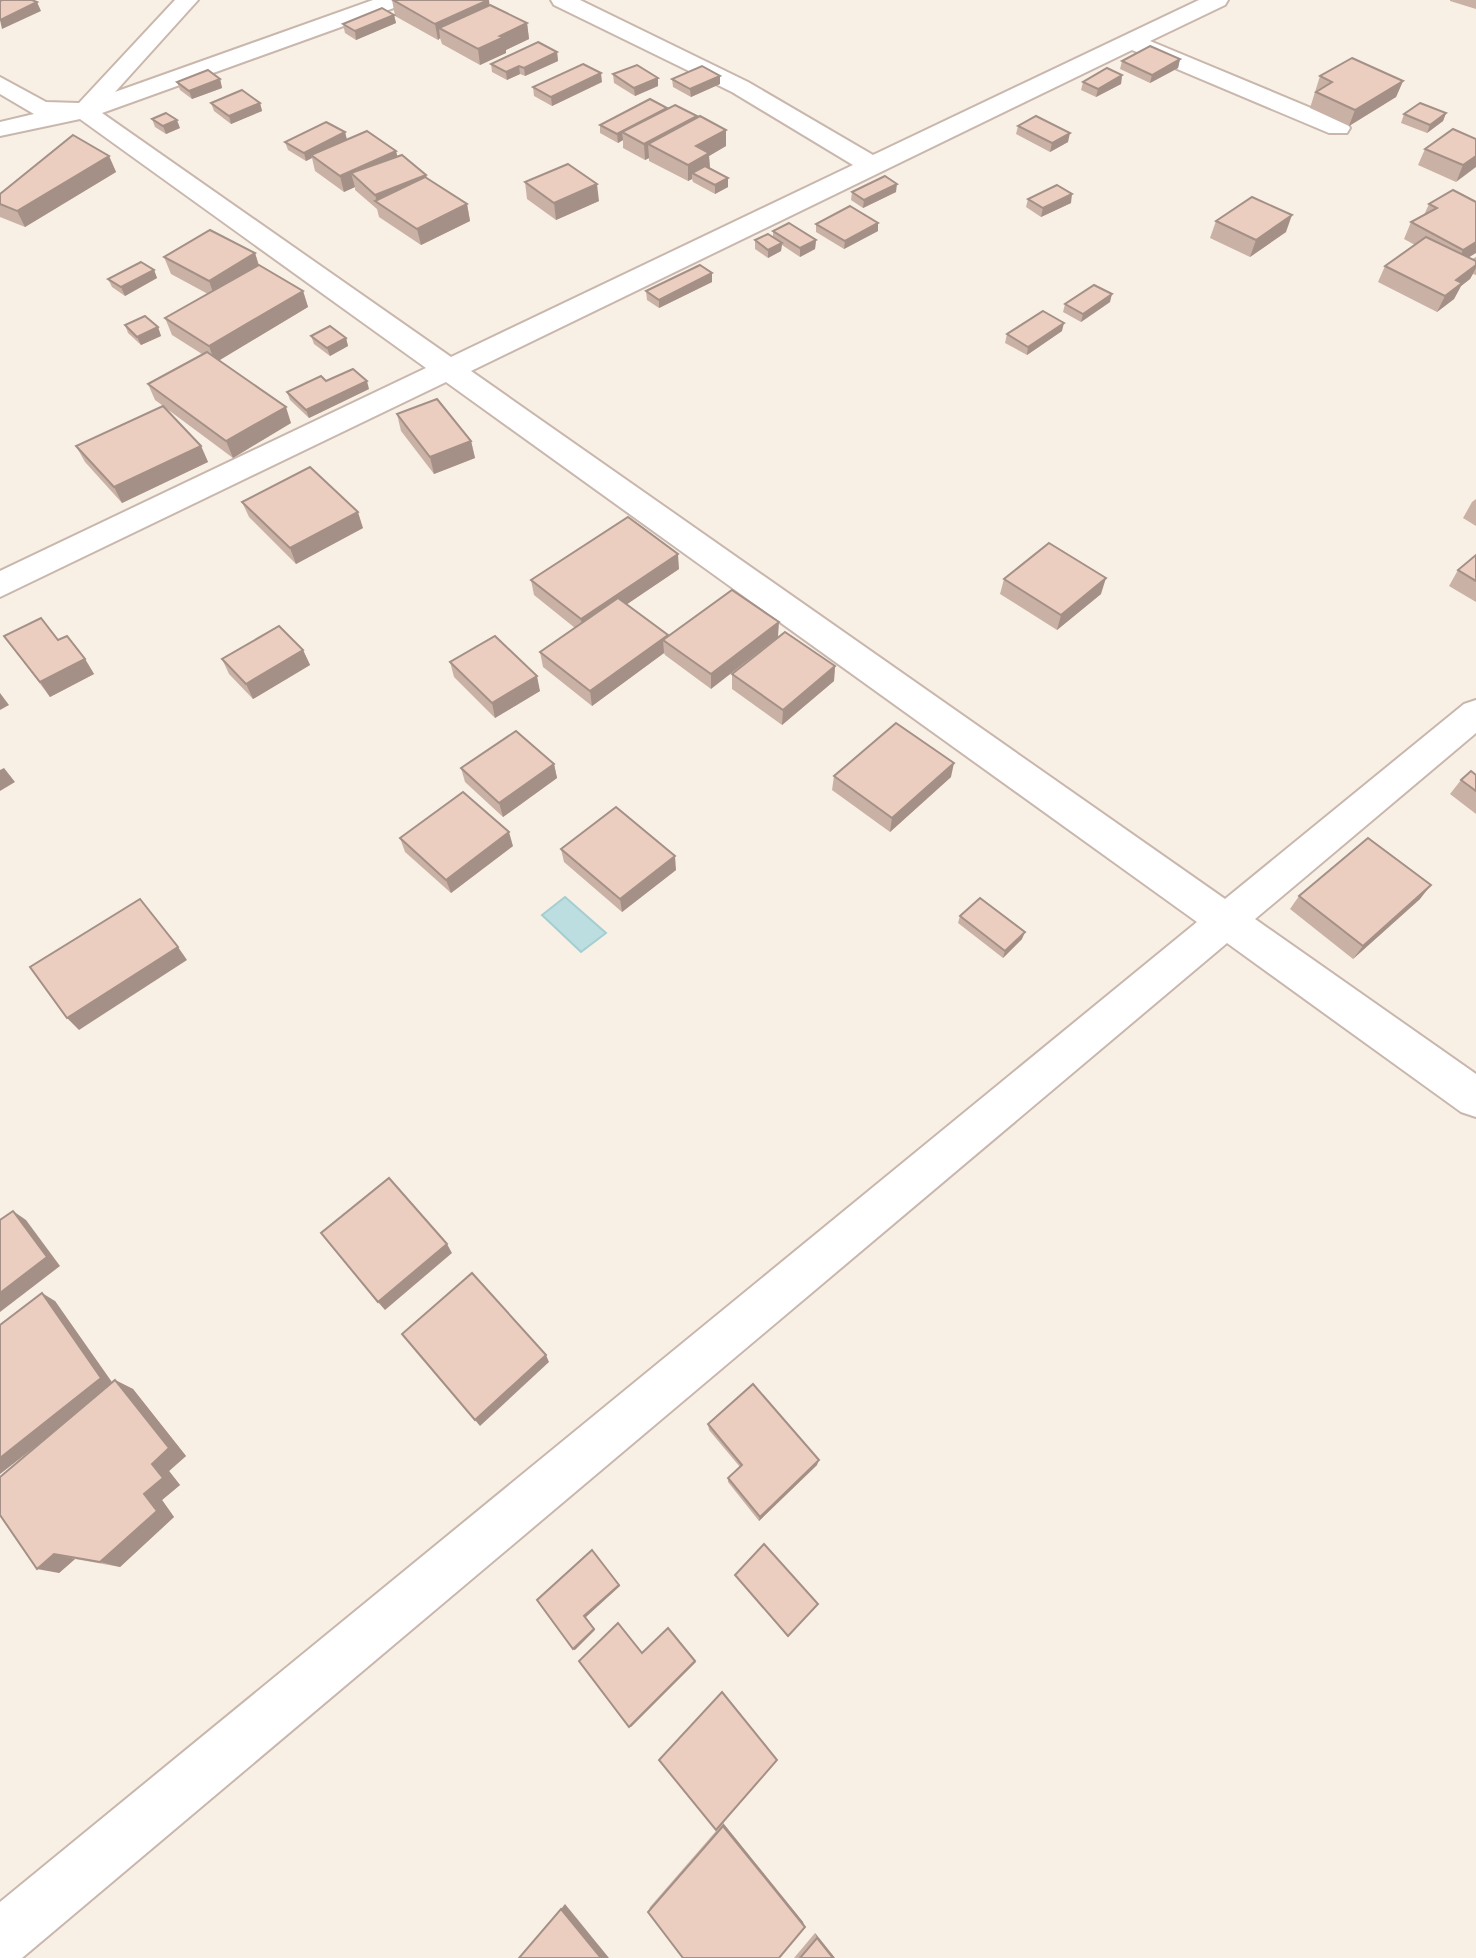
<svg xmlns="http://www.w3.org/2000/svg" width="1476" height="1958" viewBox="0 0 1476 1958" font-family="Overpass,sans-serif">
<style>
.water{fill:#bcdee0;stroke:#a4ced1;stroke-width:2}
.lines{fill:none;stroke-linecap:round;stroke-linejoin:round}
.street-casing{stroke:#c9b7ad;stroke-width:4}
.street{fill:#fff;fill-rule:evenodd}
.wall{fill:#cab1a5}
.shaded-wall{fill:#a49086}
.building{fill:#ebcec0;stroke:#a49086;stroke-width:2}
</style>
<rect width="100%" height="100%" fill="#f9f0e5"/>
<path class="water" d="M565 897 606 933 581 952 542 915Z"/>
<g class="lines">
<g class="street-casing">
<path id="street" d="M175 0H198L115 92 373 0H405L402 5 102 113 451 357 853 165 732 92 554 5 551 0H580L748 82 873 155 1199 0H1228L1225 5 1150 41 1347 123 1350 128 1347 133H1329L1132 50 471 371 1225 899 1464 704 1476 700V733L1255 919 1476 1074V1117L1461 1112 1227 943 22 1958H0V1902L1197 922 446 382 0 597V571L426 368 80 119 0 136V122L34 114 0 94V77L46 102 79 103Z"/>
</g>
<use href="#street" class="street"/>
</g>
<g class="wall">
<path d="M392 0H489V5L527 23 529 39 506 50V53L480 65 442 44 440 38 438 40 395 16Z"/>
<path d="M1450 0H1476V9L1450 1Z"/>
<path d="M394 15 396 23 356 40 345 33 343 24Z"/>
<path d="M557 52 558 61 525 76 520 74 507 80 492 72 491 64Z"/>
<path d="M1180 59 1178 68 1150 83 1120 69 1122 61Z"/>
<path d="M613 74 658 86 635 96 614 83Z"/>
<path d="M1122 75 1121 84 1096 97 1081 90 1083 82Z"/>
<path d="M1320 76 1403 81 1396 97 1349 126 1310 108Z"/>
<path d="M220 79 222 88 192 99 180 90 177 82Z"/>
<path d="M672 79 720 84 691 97 673 87Z"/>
<path d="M602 82 552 106 534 96 533 87Z"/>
<path d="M211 103H260L262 111 231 124 214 111Z"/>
<path d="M667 108 726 130V146L709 156 710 168 728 178V187L715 194 693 182 692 179 688 181 649 161V158L645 160 623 148V140L618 143 600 133V125Z"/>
<path d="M1446 113 1443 121 1427 133 1401 123 1404 114Z"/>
<path d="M152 119 180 128 166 134 155 127Z"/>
<path d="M1018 126 1068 142 1050 152 1016 134Z"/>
<path d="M345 132 347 140 396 151 397 156 426 175 427 178 467 204 470 221 421 245 379 217 377 209 355 190V187L344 192 315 171 312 158 306 161 288 150 285 142Z"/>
<path d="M1476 139 1456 182 1418 165 1425 149Z"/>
<path d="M109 156 116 172 25 227 0 217V194Z"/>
<path d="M525 182 599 201 556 220 527 199Z"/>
<path d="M1453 190 1468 258 1472 259 1476 257V275L1473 274 1470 279 1461 286 1454 299 1437 312 1378 282 1385 266 1415 245 1404 239 1411 222 1424 215 1429 204Z"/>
<path d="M852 192H896L863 208 851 200Z"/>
<path d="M1028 199 1071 203 1041 217 1026 207Z"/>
<path d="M1216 221 1286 232 1250 257 1210 238Z"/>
<path d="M878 223V231L844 249 816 232V224Z"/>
<path d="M773 231 816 240 815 249 800 257 782 245 781 251 768 258 755 249V240L773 237Z"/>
<path d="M255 253 259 265 303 291 308 307 219 360 291 423 233 458 155 400 148 384 202 354 172 335 165 318 208 294 171 274 164 257Z"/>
<path d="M154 270 157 278 125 296 112 287 108 279Z"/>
<path d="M712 273V282L659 308 647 300 646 291Z"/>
<path d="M1110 302 1081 322 1063 312 1065 304Z"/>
<path d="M125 325 158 327 161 336 141 345 128 333Z"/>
<path d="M1062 331 1027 355 1005 343 1007 334Z"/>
<path d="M311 336 346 338 348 346 330 356 314 344Z"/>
<path d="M326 381 369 389 309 418 290 400 287 392Z"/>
<path d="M397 414 471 441 475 458 434 474 401 431Z"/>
<path d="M76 446H201L208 462 122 503 85 462Z"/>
<path d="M1476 499V526L1463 518 1472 502Z"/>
<path d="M242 502 363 528 296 564 249 517Z"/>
<path d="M1476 555V602L1449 586 1458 570Z"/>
<path d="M679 569 627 604 668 637 732 590 711 689 665 655 664 653 592 706 543 667 540 652 575 628 534 595 531 580Z"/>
<path d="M1004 579 1101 594 1057 630 1000 594Z"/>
<path d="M4 636 58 640 85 659 94 674 50 697Z"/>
<path d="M303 650 310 665 253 699 229 674 222 659Z"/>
<path d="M450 662 540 691 495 718 454 677Z"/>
<path d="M835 666 834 681 782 725 732 689V674Z"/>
<path d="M554 764 557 778 503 817 465 782 461 768Z"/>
<path d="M1476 775V814L1450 794 1461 780Z"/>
<path d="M834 776 951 777 890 832 832 790Z"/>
<path d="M400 838 513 846 451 893 405 852Z"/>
<path d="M561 849 676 870 622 912 564 862Z"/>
<path d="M1299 896 1420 899 1353 959 1290 909Z"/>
<path d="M960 916 1022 939 1003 958 958 923Z"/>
<path d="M55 1301 112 1383 115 1380 133 1389 186 1456 169 1471 180 1485 162 1500 174 1517 120 1567 75 1559 59 1573 49 1436 0 1474V1325Z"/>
<path d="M708 1424 817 1465 759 1521 728 1482V1478L740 1467 709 1430Z"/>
<path d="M735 1575 818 1604 788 1637Z"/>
<path d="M723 1823 803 1922 648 1912 650 1907Z"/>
<path d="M815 1933 835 1958H794Z"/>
</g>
<g class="shaded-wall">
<path d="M489 0 491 16 439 28 440 38 438 40 435 24Z"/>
<path d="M37 2 41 11 2 29 0 20Z"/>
<path d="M394 15 396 23 356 40 355 31Z"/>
<path d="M527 23 529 39 506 50V53L480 65 478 49 500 36Z"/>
<path d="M557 52 558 61 525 76 524 68Z"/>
<path d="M1180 59 1178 68 1150 83 1152 75Z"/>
<path d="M519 66 520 74 507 80 506 72Z"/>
<path d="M601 73 602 82 552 106 551 97Z"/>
<path d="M1122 75 1121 84 1096 97 1098 89Z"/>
<path d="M720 76V84L691 97 690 89Z"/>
<path d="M658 78V86L635 96 634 88Z"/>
<path d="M220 79 222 88 192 99 189 91Z"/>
<path d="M1403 81 1396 97 1349 126 1355 110Z"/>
<path d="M260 103 262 111 231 124 229 116Z"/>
<path d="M1446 113 1443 121 1427 133 1430 125Z"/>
<path d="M697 116V132L648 144 649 158 645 160 644 144Z"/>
<path d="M177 120 180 128 166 134 163 126Z"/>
<path d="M726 130V146L709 156 710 169 692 173V179L688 181V165L696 146Z"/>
<path d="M345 132 347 140 311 155 312 158 306 161 304 153Z"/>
<path d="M622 132 623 140 618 143 617 134Z"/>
<path d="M1070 133 1068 142 1050 152 1052 143Z"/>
<path d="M396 151 400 167 351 173 355 187 344 192 340 176Z"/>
<path d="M109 156 116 172 25 227 17 211Z"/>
<path d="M1476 156V167L1456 182 1463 165Z"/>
<path d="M426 175 429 192 377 202 375 195Z"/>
<path d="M728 178V187L715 194V185Z"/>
<path d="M597 184 599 201 556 220 554 203Z"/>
<path d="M897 184 896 192 863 208 864 200Z"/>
<path d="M1072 194 1071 203 1041 217 1043 208Z"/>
<path d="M467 204 470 221 421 245 417 229Z"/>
<path d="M1292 215 1286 232 1250 257 1256 240Z"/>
<path d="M878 223V231L844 249 845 241Z"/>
<path d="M816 240 815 249 800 257V248Z"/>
<path d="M1476 242V253L1455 266 1463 250Z"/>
<path d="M782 243 781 251 768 258V250Z"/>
<path d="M255 253 260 270 215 298 209 281Z"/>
<path d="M1476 265V268L1470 279 1461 286 1454 299 1437 312 1445 296 1456 280Z"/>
<path d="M154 270 157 278 125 296 121 287Z"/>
<path d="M712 273V282L659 308V300Z"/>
<path d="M303 291 308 307 215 363 209 346Z"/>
<path d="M1112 294 1110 302 1081 322 1083 314Z"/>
<path d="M1064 323 1062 331 1027 355 1028 347Z"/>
<path d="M158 327 161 336 141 345 137 337Z"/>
<path d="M346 338 348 346 330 356 327 348Z"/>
<path d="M367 381 369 389 309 418 306 410Z"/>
<path d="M286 407 291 423 233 458 226 441Z"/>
<path d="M471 441 475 458 434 474 430 457Z"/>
<path d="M201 446 208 462 122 503 114 487Z"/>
<path d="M358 512 363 528 296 564 290 548Z"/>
<path d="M678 554 679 569 583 634 581 619Z"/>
<path d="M1106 578 1101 594 1057 630 1061 615Z"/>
<path d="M779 622 778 637 711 689V674Z"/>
<path d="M668 635 669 644 663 640 664 653 592 706 590 691Z"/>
<path d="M303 650 310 665 253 699 246 684Z"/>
<path d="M85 659 94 674 50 697 40 682Z"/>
<path d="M835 666 834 681 782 725 783 710Z"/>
<path d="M537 676 540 691 495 718 492 703Z"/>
<path d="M0 693 9 705 0 710Z"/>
<path d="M954 763 951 777 890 832 892 818Z"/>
<path d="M554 764 557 778 503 817 499 803Z"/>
<path d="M4 768 15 782 0 791V770Z"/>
<path d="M509 832 513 846 451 893 446 880Z"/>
<path d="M675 856 676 870 622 912 620 899Z"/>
<path d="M1431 885 1420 899 1353 959 1363 946Z"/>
<path d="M1025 932 1022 939 1003 958 1005 951Z"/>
<path d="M178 947 187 960 79 1030 67 1018Z"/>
<path d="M13 1211 26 1220 60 1266 0 1312V1293Z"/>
<path d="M447 1244 452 1253 385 1310 378 1302Z"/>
<path d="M42 1293 55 1301 114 1385 0 1474V1458Z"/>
<path d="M546 1355 549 1362 480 1426 475 1420Z"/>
<path d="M115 1380 133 1389 186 1456 169 1471 180 1485 162 1500 174 1517 120 1567 100 1562 152 1464Z"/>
<path d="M819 1460 817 1465 759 1521 760 1517Z"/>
<path d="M592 1550 620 1586 586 1617 595 1630 575 1650 573 1649 584 1616Z"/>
<path d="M54 1554 75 1559 59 1573 37 1569Z"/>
<path d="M695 1661 696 1662 631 1727H629Z"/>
<path d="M723 1823 803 1922 805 1927 723 1826Z"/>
<path d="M565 1904 609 1958H601L561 1909Z"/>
<path d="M815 1933 835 1958H833L817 1938Z"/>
</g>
<g class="building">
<path d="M2 0H32L37 2 0 20V1Z"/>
<path d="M393 0H488L435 24Z"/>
<path d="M490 5 527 23 500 36 504 37 478 49 439 28Z"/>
<path d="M382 8 394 15 355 31 343 24Z"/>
<path d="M538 42 557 52 524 68 519 66 506 72 491 64Z"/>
<path d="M1150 46 1180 59 1152 75 1122 61Z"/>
<path d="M1352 58 1403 81 1355 110 1316 92 1332 82 1320 76Z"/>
<path d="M583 64 601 73 551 97 533 87Z"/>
<path d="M637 65 658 78 634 88 613 74Z"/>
<path d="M702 66 720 76 690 89 672 79Z"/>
<path d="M1107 68 1122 75 1098 89 1083 82Z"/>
<path d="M208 70 220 79 189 91 177 82Z"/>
<path d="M242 90 260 103 229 116 211 103Z"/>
<path d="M650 99 667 108 617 134 600 125Z"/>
<path d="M1420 103 1446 113 1430 125 1404 114Z"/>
<path d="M675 105 697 116 644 144 622 132Z"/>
<path d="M166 113 177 120 163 126 152 119Z"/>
<path d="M700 116 726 130 696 146 709 153 688 165 648 144Z"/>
<path d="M1036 116 1070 133 1052 143 1018 126Z"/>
<path d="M326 122 345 132 304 153 285 142Z"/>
<path d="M1453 129 1476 139V156L1463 165 1425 149Z"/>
<path d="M367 131 396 151 340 176 311 155Z"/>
<path d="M73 135 109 156 17 211 0 204V194Z"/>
<path d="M402 155 426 175 375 195 351 173Z"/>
<path d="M568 164 597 184 554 203 525 182Z"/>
<path d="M705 166 728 178 715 185 692 173Z"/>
<path d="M885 176 897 184 864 200 852 192Z"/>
<path d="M425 177 467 204 417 229 375 201Z"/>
<path d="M1057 185 1072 194 1043 208 1028 199Z"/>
<path d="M1453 190 1476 202V242L1463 250 1411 222 1437 208 1429 204Z"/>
<path d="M1252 197 1292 215 1256 240 1216 221Z"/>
<path d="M850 206 878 223 845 241 816 224Z"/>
<path d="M789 223 816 240 800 248 773 231Z"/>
<path d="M210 230 255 253 209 281 164 257Z"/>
<path d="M768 234 782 243 768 250 755 240Z"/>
<path d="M1426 237 1476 261V265L1456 280 1462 283 1445 296 1385 266Z"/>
<path d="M141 262 154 270 121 287 108 279Z"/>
<path d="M259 265 303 291 209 346 165 318Z"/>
<path d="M700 265 712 273 659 300 646 291Z"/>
<path d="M1094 285 1112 294 1083 314 1065 304Z"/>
<path d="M1043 311 1064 323 1028 347 1007 334Z"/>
<path d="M145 316 158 327 137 337 125 325Z"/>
<path d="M330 326 346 338 327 348 311 336Z"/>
<path d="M207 352 286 407 226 441 148 384Z"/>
<path d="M353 369 367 381 306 410 287 392 321 376 326 381Z"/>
<path d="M437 399 471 441 430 457 397 414Z"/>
<path d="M163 406 201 446 114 487 76 446Z"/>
<path d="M310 467 358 512 290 548 242 502Z"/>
<path d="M628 517 678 554 581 619 531 580Z"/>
<path d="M1049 543 1106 578 1061 615 1004 579Z"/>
<path d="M1476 555V581L1458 570Z"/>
<path d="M732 590 779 622 711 674 663 640Z"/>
<path d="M618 598 668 635 590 691 540 652Z"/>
<path d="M41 618 58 640 67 636 85 659 40 682 4 636Z"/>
<path d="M279 626 303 650 246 684 222 659Z"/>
<path d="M785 632 835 666 783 710 732 674Z"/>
<path d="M495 636 537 676 492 703 450 662Z"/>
<path d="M896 723 954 763 892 818 834 776Z"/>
<path d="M516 731 554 764 499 803 461 768Z"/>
<path d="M1471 771 1476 775V791L1461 780Z"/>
<path d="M463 792 509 832 446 880 400 838Z"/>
<path d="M616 807 675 856 620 899 561 849Z"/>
<path d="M1368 838 1431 885 1363 946 1299 896Z"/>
<path d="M980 898 1025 932 1005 951 960 916Z"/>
<path d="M140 899 178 947 67 1018 30 967Z"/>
<path d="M389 1178 447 1244 378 1302 321 1233Z"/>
<path d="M13 1211 47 1257 0 1293V1220Z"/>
<path d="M472 1273 546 1355 475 1420 402 1334Z"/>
<path d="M42 1293 101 1378 0 1458V1325Z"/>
<path d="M115 1380 169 1448 152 1464 163 1478 144 1494 157 1511 100 1562 54 1554 37 1569 0 1515V1477Z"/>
<path d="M753 1384 819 1460 760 1517 728 1478 742 1465 708 1424Z"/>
<path d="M764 1544 818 1604 788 1636 735 1575Z"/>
<path d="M592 1550 619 1585 584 1616 594 1629 573 1649 537 1600Z"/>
<path d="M618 1623 642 1653 668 1628 695 1661 629 1727 579 1661Z"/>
<path d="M722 1692 777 1760 716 1830 659 1760Z"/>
<path d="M723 1826 805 1927 779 1958H683L648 1912Z"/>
<path d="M561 1909 601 1958H519Z"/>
<path d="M817 1938 833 1958H800Z"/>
</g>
</svg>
